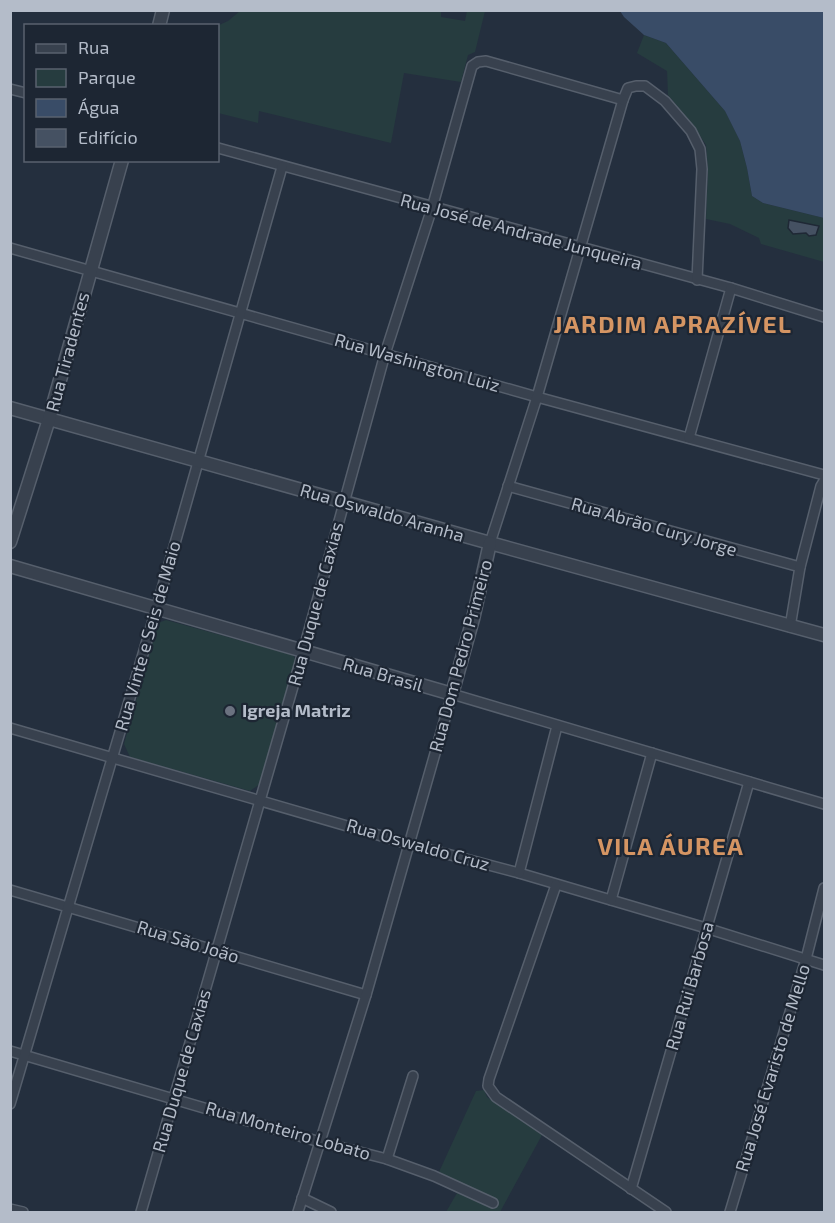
<svg xmlns="http://www.w3.org/2000/svg" width="835" height="1223" viewBox="0 0 835 1223" font-family="'Exo 2',sans-serif">
<style>
.green{fill:#263c3f}
.water{fill:#394c67}
.building{fill:#455162;stroke:#1f2835;stroke-width:1.5}
.lines{fill:none;stroke-linecap:round;stroke-linejoin:round}
.minor-casing{stroke:#565f6c;stroke-width:12}
.tertiary-casing{stroke:#565f6c;stroke-width:15}
.minor{stroke:#38414e;stroke-width:9}
.tertiary{stroke:#38414e;stroke-width:12}
.worship-dot{fill:#6b7280;stroke:#1d2633;stroke-width:2}
.labels{text-anchor:middle;stroke-width:4.5;stroke-linejoin:round;paint-order:stroke}
.street-label{font-size:18px;fill:#b4bcc9;stroke:#1d2633}
.poi-label{font-size:18px;font-weight:bold;fill:#b4bcc9;stroke:#1d2633;text-anchor:start}
.district-label{font-size:24px;font-weight:bold;letter-spacing:1.5px;fill:#d59563;stroke:#1d2633}
</style>
<rect width="100%" height="100%" fill="#242f3e"/>
<g class="green">
<path d="M441 10V17L465 21 467 11H485L475 52 468 55 461 82 404 73 391 143 259 111 258 123 218 113 217 26 228 21 240 11Z"/>
<path d="M644 35 666 43 725 111 740 141 747 168 752 196 763 203 824 218V262L761 244 759 238 730 224 706 219 708 170 706 145 693 125 668 95 667 71 637 53Z"/>
<path d="M166 620 293 655 297 662 260 784 250 791 130 757 124 744 158 623Z"/>
<path d="M484 1090 487 1097 542 1135 500 1212H446L457 1193 491 1208 495 1207 498 1205 496 1201 439 1172 476 1091Z"/>
</g>
<path class="water" d="M620 11H824V218L763 203 752 196 747 168 740 141 725 111 666 43 644 35 624 17Z"/>
<path class="building" d="M789 220 819 226 816 235 809 236 806 233 793 234 788 228Z"/>
<g class="lines">
<g class="minor-casing">
<g id="minor">
<path d="M10 89 26 93"/>
<path d="M218 148 731 288 824 317"/>
<path d="M10 248 537 397 824 475"/>
<path d="M689 438 731 288"/>
<path d="M508 486 800 567"/>
<path d="M490 543 537 397 623 100 628 88 636 86H645L665 101 691 131 700 149 702 169 697 280"/>
<path d="M790 627 800 567 821 486 824 481"/>
<path d="M10 728 409 844 519 873 706 928 824 965"/>
<path d="M519 873 557 726"/>
<path d="M556 885 489 1079 488 1086 496 1097 666 1212"/>
<path d="M10 890 366 995"/>
<path d="M611 900 652 753"/>
<path d="M10 1051 320 1142 387 1159 434 1176 493 1203"/>
<path d="M10 1104 156 610 282 167"/>
<path d="M387 1159 413 1076"/>
<path d="M631 1189 749 782"/>
<path d="M302 1198 331 1212"/>
<path d="M10 1209 23 1212"/>
<path d="M141 1212 303 652 385 354 432 208 472 66 478 62 486 61 623 100"/>
<path d="M298 1212 366 995 452 694 824 804"/>
<path d="M730 1212 806 959 824 888"/>
</g>
</g>
<g class="tertiary-casing">
<g id="tertiary">
<path d="M159 26 163 10"/>
<path d="M10 408 490 543 824 635"/>
<path d="M10 542 49 419 122 160"/>
<path d="M10 566 452 694 473 619 490 543"/>
</g>
</g>
<use href="#minor" class="minor"/>
<use href="#tertiary" class="tertiary"/>
</g>
<circle class="worship-dot" cx="230" cy="711" r="6"/>
<g class="labels">
<g class="street-label">
<text transform="translate(521 232) rotate(15)" y="6">Rua José de Andrade Junqueira</text>
<text transform="translate(68 352) rotate(-75)" y="6">Rua Tiradentes</text>
<text transform="translate(417 363) rotate(16)" y="6">Rua Washington Luiz</text>
<text transform="translate(382 513) rotate(16)" y="6">Rua Oswaldo Aranha</text>
<text transform="translate(654 527) rotate(16)" y="6">Rua Abrão Cury Jorge</text>
<text transform="translate(316 604) rotate(-75)" y="6">Rua Duque de Caxias</text>
<text transform="translate(148 636) rotate(-74)" y="6">Rua Vinte e Seis de Maio</text>
<text transform="translate(461 656) rotate(-75)" y="6">Rua Dom Pedro Primeiro</text>
<text transform="translate(383 675) rotate(16)" y="6">Rua Brasil</text>
<text transform="translate(418 845) rotate(16)" y="6">Rua Oswaldo Cruz</text>
<text transform="translate(188 942) rotate(17)" y="6">Rua São João</text>
<text transform="translate(690 986) rotate(-74)" y="6">Rua Rui Barbosa</text>
<text transform="translate(773 1068) rotate(-73)" y="6">Rua José Evaristo de Mello</text>
<text transform="translate(182 1071) rotate(-74)" y="6">Rua Duque de Caxias</text>
<text transform="translate(288 1131) rotate(16)" y="6">Rua Monteiro Lobato</text>
</g>
<g class="poi-label">
<text x="242" y="717">Igreja Matriz</text>
</g>
<g class="district-label">
<text x="673" y="333">JARDIM APRAZÍVEL</text>
<text x="671" y="855">VILA ÁUREA</text>
</g>
</g>
<rect width="835" height="1223" fill="none" stroke="#b4bcc9" stroke-width="24"/>
<rect x="24" y="24" width="195" height="138" fill="#1d2633" stroke="#59626f" stroke-width="1.5"/>
<rect x="36" y="44" width="30" height="9" fill="#38414e" stroke="#59626f" stroke-width="1.5"/>
<text x="78" y="54" font-size="18" fill="#b4bcc9">Rua</text>
<rect x="36" y="69" width="30" height="18" fill="#263c3f" stroke="#59626f" stroke-width="1.5"/>
<text x="78" y="84" font-size="18" fill="#b4bcc9">Parque</text>
<rect x="36" y="99" width="30" height="18" fill="#394c67" stroke="#59626f" stroke-width="1.5"/>
<text x="78" y="114" font-size="18" fill="#b4bcc9">Água</text>
<rect x="36" y="129" width="30" height="18" fill="#455162" stroke="#59626f" stroke-width="1.5"/>
<text x="78" y="144" font-size="18" fill="#b4bcc9">Edifício</text>
</svg>
